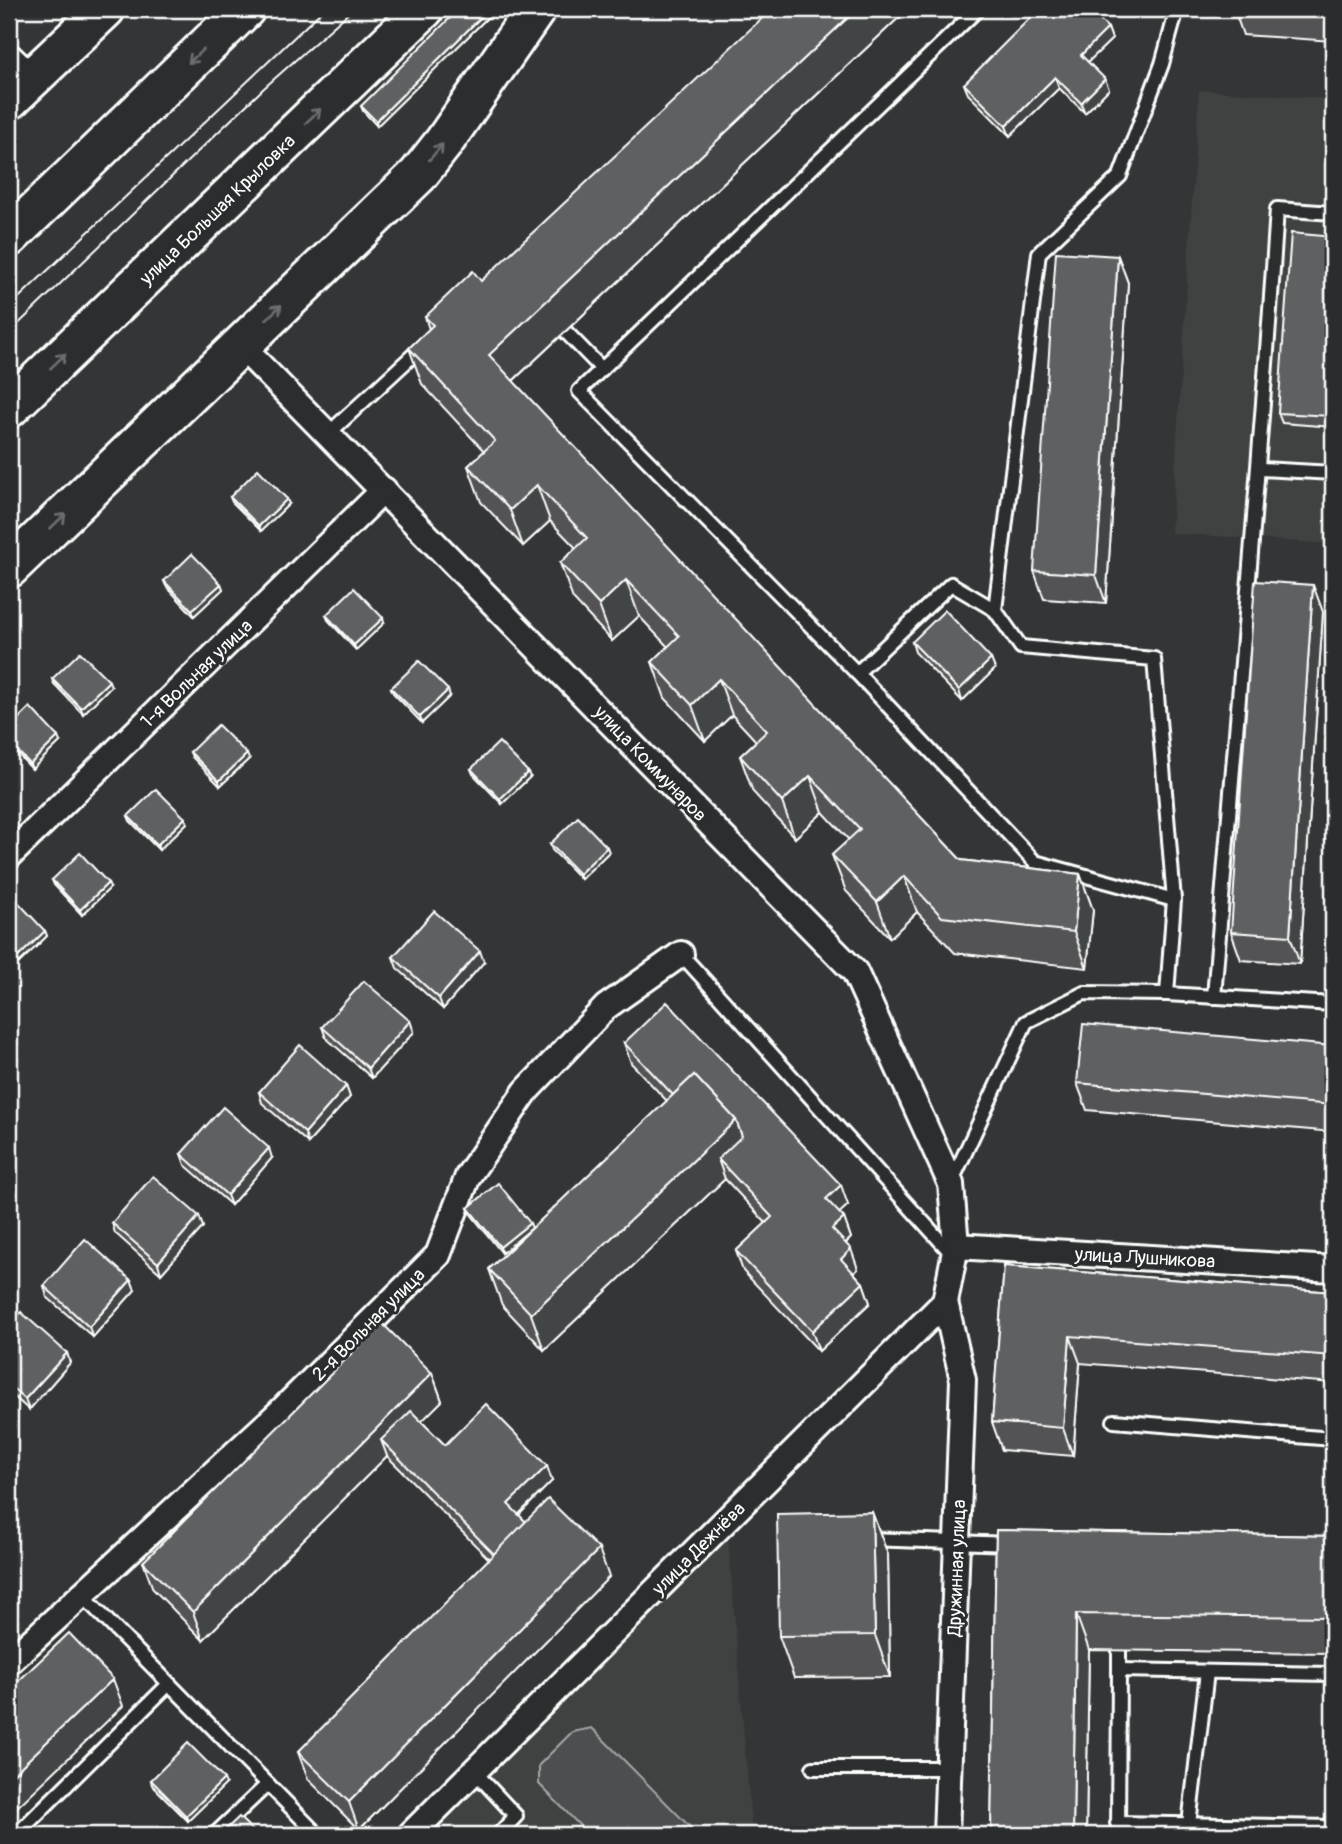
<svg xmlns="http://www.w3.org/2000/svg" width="1342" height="1844" viewBox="0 0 1342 1844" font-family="Pangolin,sans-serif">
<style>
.built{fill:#404243}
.green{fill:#4c4f50;stroke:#a6a7a8;stroke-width:2}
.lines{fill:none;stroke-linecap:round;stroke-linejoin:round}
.lane-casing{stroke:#fff;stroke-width:18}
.street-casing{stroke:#fff;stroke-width:30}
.primary-casing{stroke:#fff;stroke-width:44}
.lane{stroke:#2a2d2e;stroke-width:12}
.street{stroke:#2a2d2e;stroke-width:24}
.primary{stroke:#2a2d2e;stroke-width:38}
.tram{stroke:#fff;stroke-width:2}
.wall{fill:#525354;stroke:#fff;stroke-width:2}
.shaded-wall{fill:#424445;stroke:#fff;stroke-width:2}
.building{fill:#5f6162;stroke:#fff;stroke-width:2}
.oneway{stroke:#6a6c6d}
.labels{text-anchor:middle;stroke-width:6;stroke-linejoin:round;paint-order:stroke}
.street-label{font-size:19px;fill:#fff;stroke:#2a2d2e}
</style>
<rect width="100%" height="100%" fill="#333536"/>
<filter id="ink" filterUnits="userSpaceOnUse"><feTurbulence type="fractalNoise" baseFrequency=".0143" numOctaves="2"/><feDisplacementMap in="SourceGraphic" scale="14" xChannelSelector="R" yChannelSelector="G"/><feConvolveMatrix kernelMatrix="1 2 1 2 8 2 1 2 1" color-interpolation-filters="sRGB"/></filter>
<g filter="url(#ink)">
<g class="built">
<path d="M1199 90 1333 99V544L1171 533Z"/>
<path d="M728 1538 752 1835H429L485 1780Z"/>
</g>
<path class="green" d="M592 1728 698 1835H589L539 1784V1765L572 1732Z"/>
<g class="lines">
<g class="lane-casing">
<g id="lane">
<path d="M978 9 579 391 857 673 1035 862 1174 900 1167 994"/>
<path d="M566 332 602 369"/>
<path d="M328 434 423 346"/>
<path d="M1260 469 1333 473"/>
<path d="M995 610 1021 647 1154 659 1174 900"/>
<path d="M857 673 951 584 995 610 1039 253 1120 176 1162 64 1177 9"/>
<path d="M681 954 953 1255"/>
<path d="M1214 997C1235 734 1260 472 1277 209L1333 213"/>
<path d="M951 1183 1026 1022 1084 993 1167 994 1333 1004"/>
<path d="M1114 1421 1333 1439"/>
<path d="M868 1539 1011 1544"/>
<path d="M80 1593 318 1835"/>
<path d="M1119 1670V1650"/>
<path d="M813 1768H948"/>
<path d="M474 1771 516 1816 498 1835"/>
<path d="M1117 1823 1333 1827"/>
<path d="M1189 1824 1207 1672"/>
<path d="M26 1835 21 1830 169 1684"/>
<path d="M214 1835 268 1784"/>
<path d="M1118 1835 1119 1670 1333 1674"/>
</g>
</g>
<g class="street-casing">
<g id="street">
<path d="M9 56 32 78"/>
<path d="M240 345 855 972 951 1184 956 1246 945 1302 410 1835"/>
<path d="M9 856 384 490"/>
<path d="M956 1246 1333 1269"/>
<path d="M945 1302 963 1380 946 1835"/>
<path d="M9 1662 281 1411 438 1255 468 1176 526 1091 606 1007 681 954"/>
</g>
</g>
<g class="primary-casing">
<g id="primary">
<path d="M9 100 105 9"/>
<path d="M9 237 245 9"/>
<path d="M9 408 424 9"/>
<path d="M9 568 418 175 444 142 536 9"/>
</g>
</g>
<use href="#lane" class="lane"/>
<use href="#street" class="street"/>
<use href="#primary" class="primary"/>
<g class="tram">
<path d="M9 307 324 9"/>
<path d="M9 333 264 88 353 9"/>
</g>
</g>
<g class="wall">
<path d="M908 9 513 381 961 860 1080 874 1093 910 1087 968 955 953 917 912 890 938 846 891 832 855 849 840 823 812 795 838 753 792 740 756 756 741 732 715 705 741 665 698 652 662 668 647 639 616 612 641 573 599 560 563 576 548 550 521 523 546 481 502 468 466 484 451 422 384 409 348 429 329 425 317Z"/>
<path d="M1234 9H1333V41L1243 35Z"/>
<path d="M487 11 489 16 377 126 363 111 361 106Z"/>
<path d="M1108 28 1112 39 1088 62 1109 89 1085 113 1059 88 1010 136 968 94 964 84Z"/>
<path d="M1333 237V427L1282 423 1278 413Z"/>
<path d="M1118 256 1128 283 1106 603 1044 599 1034 571Z"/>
<path d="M230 497 289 504 261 531 232 502Z"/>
<path d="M164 581 221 584 223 589 194 616 166 586Z"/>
<path d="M1323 612 1300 964 1241 960 1231 932Z"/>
<path d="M326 615 384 623 356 650 328 620Z"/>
<path d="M912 642 991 659 995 669 962 701 915 652Z"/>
<path d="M52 679 111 686 83 714 54 684Z"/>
<path d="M391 688 450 696 422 723 393 693Z"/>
<path d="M9 728 60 742 32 769 9 745Z"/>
<path d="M190 752 249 759 220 786 192 757Z"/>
<path d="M471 769 530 777 502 804 473 774Z"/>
<path d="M128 816 187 823 159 850 130 821Z"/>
<path d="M550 844 609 852 581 879 552 850Z"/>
<path d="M52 880 110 888 82 915 54 885Z"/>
<path d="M9 909 45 931 47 936 19 963 9 953Z"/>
<path d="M393 957 484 962 443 1009 397 968Z"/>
<path d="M410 1021 414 1032 372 1078 326 1038 322 1027Z"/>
<path d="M624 1043 848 1205 839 1213 844 1218 851 1238 846 1243 858 1269 854 1273 863 1283 870 1303 819 1351 743 1271 736 1251 766 1223 725 1179 544 1350 502 1305 489 1269 667 1101 631 1063Z"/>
<path d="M1333 1046V1132L1087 1110 1077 1083Z"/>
<path d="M346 1086 350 1097 308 1143 262 1103 259 1092Z"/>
<path d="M181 1154 272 1158 231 1205 185 1165Z"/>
<path d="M468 1208 532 1228 502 1253 470 1213Z"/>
<path d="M199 1216 203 1227 161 1274 115 1233 112 1223Z"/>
<path d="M1004 1266 1333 1292V1383L1080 1363 1073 1456 1002 1450 992 1422Z"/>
<path d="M131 1280 135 1290 93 1337 47 1297 44 1286Z"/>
<path d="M9 1325 67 1353 70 1363 29 1410 9 1392Z"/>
<path d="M432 1373 442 1401 421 1421 445 1445 552 1481 519 1515 526 1522 609 1577 359 1830 308 1779 298 1752 489 1559 387 1456 203 1640 153 1589 143 1562Z"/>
<path d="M872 1512 888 1555 890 1677 794 1678 779 1636Z"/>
<path d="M996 1530 1333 1536V1653L1089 1650 1086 1835H991Z"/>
<path d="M151 1780 226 1784 188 1821 152 1785Z"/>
</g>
<g class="shaded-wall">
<path d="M857 9H908L502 391 489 355Z"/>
<path d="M487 11 489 16 377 126 376 121Z"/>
<path d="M1108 28 1112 39 1085 65 1081 55Z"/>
<path d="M1055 77 1059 88 1010 136 1006 126Z"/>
<path d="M1105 79 1109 89 1085 113 1081 103Z"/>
<path d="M1118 256 1128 283 1106 603 1096 575Z"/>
<path d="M1333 380V423L1331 416Z"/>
<path d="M537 485 550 521 523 546 510 510Z"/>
<path d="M287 499 289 504 261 531 259 526Z"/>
<path d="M626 580 639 616 612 641 599 605Z"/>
<path d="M221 584 223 589 194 616 192 610Z"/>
<path d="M1313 585 1323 612 1300 964 1290 936Z"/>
<path d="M383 618 384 623 356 650 354 645Z"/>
<path d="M991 659 995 669 962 701 959 690Z"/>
<path d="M719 679 732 715 705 741 692 705Z"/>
<path d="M109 681 111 686 83 714 81 708Z"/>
<path d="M448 690 450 696 422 723 420 717Z"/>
<path d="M58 737 60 742 32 769 30 764Z"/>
<path d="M247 754 249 759 220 786 219 781Z"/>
<path d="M528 772 530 777 502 804 500 799Z"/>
<path d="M810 776 823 812 795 838 782 802Z"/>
<path d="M185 818 187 823 159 850 157 845Z"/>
<path d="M607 847 609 852 581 879 579 874Z"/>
<path d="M1080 874 1093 910 1087 968 1074 932Z"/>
<path d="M904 876 917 912 890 938 877 902Z"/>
<path d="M108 883 110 888 82 915 80 910Z"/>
<path d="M45 931 47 936 19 963 17 958Z"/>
<path d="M480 951 484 962 443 1009 439 998Z"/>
<path d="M410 1021 414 1032 372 1078 368 1068Z"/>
<path d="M346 1086 350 1097 308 1143 305 1133Z"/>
<path d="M736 1120 749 1156 718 1159 725 1179 544 1350 531 1314Z"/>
<path d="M269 1148 272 1158 231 1205 227 1195Z"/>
<path d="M841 1185 848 1205 833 1219 826 1199Z"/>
<path d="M199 1216 203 1227 161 1274 158 1263Z"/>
<path d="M844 1218 851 1238 839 1249 832 1229Z"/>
<path d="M530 1223 532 1228 502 1253 500 1247Z"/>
<path d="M851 1249 858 1269 848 1279 841 1259Z"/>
<path d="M131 1280 135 1290 93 1337 89 1327Z"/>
<path d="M863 1283 870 1303 819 1351 812 1331Z"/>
<path d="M1070 1336 1080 1363 1073 1456 1063 1428Z"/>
<path d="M67 1353 70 1363 29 1410 25 1399Z"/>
<path d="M432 1373 442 1401 392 1451 381 1440 387 1456 203 1640 193 1612Z"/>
<path d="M547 1466 552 1481 514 1519 508 1504Z"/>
<path d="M872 1512 888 1555 890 1677 875 1635Z"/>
<path d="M599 1549 609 1577 359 1830 349 1802Z"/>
<path d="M1076 1614 1089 1650 1086 1835H1073Z"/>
<path d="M113 1679 123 1706 9 1815V1778Z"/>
<path d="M224 1779 226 1784 188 1821 186 1816Z"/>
</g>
<g class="building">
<path d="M459 9H485L487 11 376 121 361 106Z"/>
<path d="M772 9H857L489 355 961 860 1080 874 1074 932 942 917 904 876 877 902 832 855 860 829 810 776 782 802 740 756 767 731 719 679 692 705 652 662 679 636 626 580 599 605 560 563 587 538 537 485 510 510 468 466 495 441 409 348 433 325 425 317 473 271 481 281Z"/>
<path d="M1039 9H1089L1108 28 1081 55 1105 79 1081 103 1055 77 1006 126 964 84Z"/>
<path d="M1256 9H1333V14Z"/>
<path d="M1291 233 1333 237V380L1331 416 1278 413Z"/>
<path d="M1056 252 1118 256 1096 575 1034 571Z"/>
<path d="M258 469 287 499 259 526 230 497Z"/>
<path d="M192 554 221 584 192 610 164 581Z"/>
<path d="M1255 581 1313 585 1290 936 1231 932Z"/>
<path d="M354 588 383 618 354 645 326 615Z"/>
<path d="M945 610 991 659 959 690 912 642Z"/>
<path d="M80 652 109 681 81 708 52 679Z"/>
<path d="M419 661 448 690 420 717 391 688Z"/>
<path d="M30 707 58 737 30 764 9 742V728Z"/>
<path d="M218 725 247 754 219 781 190 752Z"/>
<path d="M499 742 528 772 500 799 471 769Z"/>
<path d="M156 789 185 818 157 845 128 816Z"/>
<path d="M578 817 607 847 579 874 550 844Z"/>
<path d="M80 853 108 883 80 910 52 880Z"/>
<path d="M17 901 45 931 17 958 9 950V909Z"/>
<path d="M434 911 480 951 439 998 393 957Z"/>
<path d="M364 981 410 1021 368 1068 322 1027Z"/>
<path d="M667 1002 841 1185 826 1199 844 1218 832 1229 851 1249 841 1259 863 1283 812 1331 736 1251 772 1217 718 1159 742 1136 736 1120 694 1075 673 1095 624 1043Z"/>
<path d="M1083 1024 1333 1046V1105L1077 1083Z"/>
<path d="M300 1045 346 1086 305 1133 259 1092Z"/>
<path d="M694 1075 736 1120 531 1314 489 1269Z"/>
<path d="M223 1107 269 1148 227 1195 181 1154Z"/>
<path d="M153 1176 199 1216 158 1263 112 1223Z"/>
<path d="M498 1183 530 1223 500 1247 468 1208Z"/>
<path d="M85 1239 131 1280 89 1327 44 1286Z"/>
<path d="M1004 1266 1333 1292V1356L1070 1336 1063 1428 992 1422Z"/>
<path d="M21 1312 67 1353 25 1399 9 1385V1325Z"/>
<path d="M382 1323 432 1373 193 1612 143 1562Z"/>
<path d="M486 1404 547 1466 508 1504 526 1522 494 1554 381 1440 411 1411 445 1445Z"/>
<path d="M548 1499 599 1549 349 1802 298 1752Z"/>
<path d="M872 1512 875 1635 779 1636 777 1514Z"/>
<path d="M996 1530 1333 1536V1617L1076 1614 1073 1835H991Z"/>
<path d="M69 1633 113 1679 9 1778V1690Z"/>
<path d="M188 1743 224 1779 186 1816 151 1780Z"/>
<path d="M239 1817 257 1835H220Z"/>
<path d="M1192 1829 1316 1831V1835H1192Z"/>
</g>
<defs><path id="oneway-shaft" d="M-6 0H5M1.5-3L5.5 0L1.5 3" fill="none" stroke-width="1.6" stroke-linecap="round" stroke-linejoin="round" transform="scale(1.75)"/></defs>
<g class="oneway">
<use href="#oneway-shaft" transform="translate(196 56) rotate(136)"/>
<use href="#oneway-shaft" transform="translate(313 116) rotate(-44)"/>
<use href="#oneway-shaft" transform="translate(436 152) rotate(-50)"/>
<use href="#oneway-shaft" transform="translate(274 312) rotate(-44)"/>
<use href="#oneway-shaft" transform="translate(58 361) rotate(-44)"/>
<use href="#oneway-shaft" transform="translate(58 521) rotate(-44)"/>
</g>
</g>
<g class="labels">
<g class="street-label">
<text transform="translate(217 209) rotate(-44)" y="7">улица Большая Крыловка</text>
<text transform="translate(196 673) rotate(-44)" y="7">1-я Вольная улица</text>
<text transform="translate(651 763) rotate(46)" y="7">улица Коммунаров</text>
<text transform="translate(1145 1257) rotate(3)" y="7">улица Лушникова</text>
<text transform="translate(368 1324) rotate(-45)" y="7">2-я Вольная улица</text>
<text transform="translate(698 1548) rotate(-45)" y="7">улица Дежнёва</text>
<text transform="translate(956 1568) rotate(-88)" y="7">Дружинная улица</text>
</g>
</g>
<rect width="1342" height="1844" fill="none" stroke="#2a2d2e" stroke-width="35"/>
<rect x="18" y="18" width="1307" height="1809" fill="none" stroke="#fff" stroke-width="2.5" filter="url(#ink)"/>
</svg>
